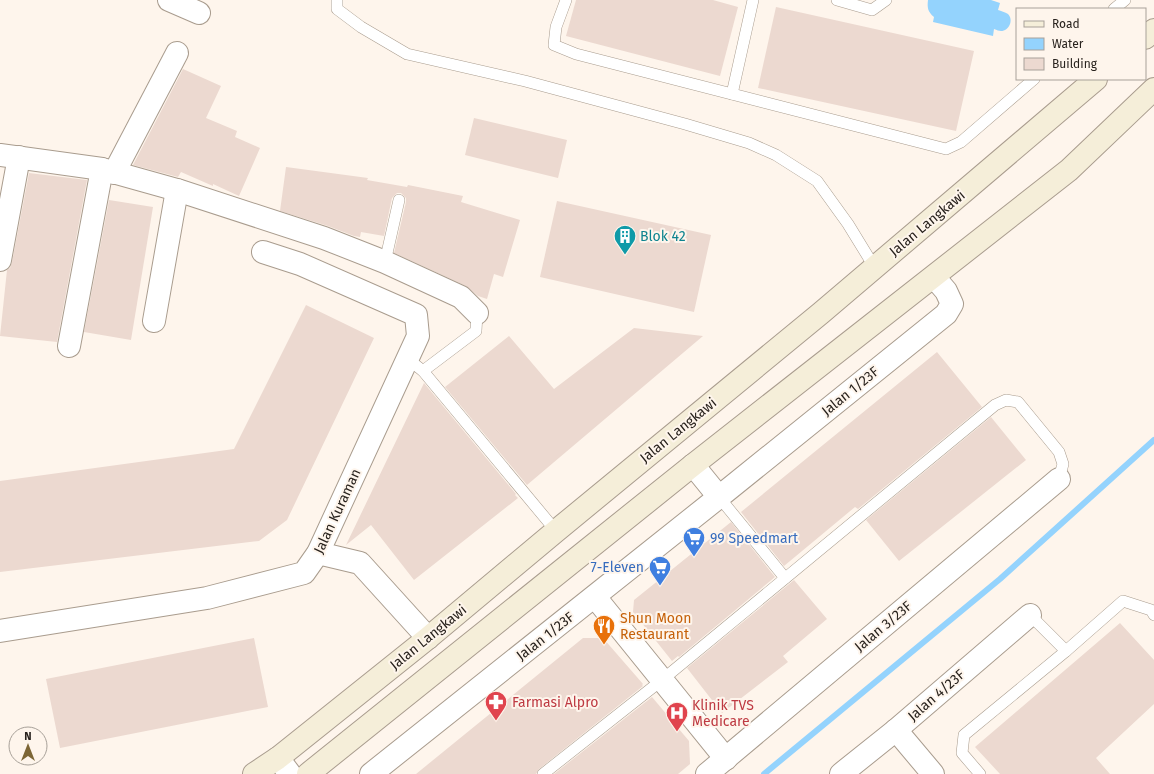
<svg xmlns="http://www.w3.org/2000/svg" width="1154" height="774" viewBox="0 0 1154 774" font-family="'Fira Sans',sans-serif">
<style>
.water{fill:#94d3fd}
.lines{fill:none;stroke-linecap:round;stroke-linejoin:round}
.stream{stroke:#94d3fd;stroke-width:6}
.building{fill:#ecd9d0}
.lane-casing{stroke:#a99c8e;stroke-width:12}
.street-casing{stroke:#a99c8e;stroke-width:24}
.secondary-casing{stroke:#a99c8e;stroke-width:24}
.lane{stroke:#fff;stroke-width:11}
.street{stroke:#fff;stroke-width:22}
.secondary{stroke:#f5eed9;stroke-width:22}
.labels{text-anchor:middle;stroke-width:4;stroke-linejoin:round;paint-order:stroke}
.street-label{font-size:14px;fill:#28221d;stroke:#fef5ec}
.culture-label{font-size:14px;fill:#0d838f;stroke:#fef5ec;text-anchor:start}
.shop-label{font-size:14px;fill:#366cbe;stroke:#fef5ec;text-anchor:start}
.food-label{font-size:14px;fill:#c56008;stroke:#fef5ec;text-anchor:start}
.health-label{font-size:14px;fill:#be3a42;stroke:#fef5ec;text-anchor:start}
</style>
<rect width="100%" height="100%" fill="#fef5ec"/>
<path class="water" d="M928 0H991L1000 3 998 10C1001 11 1005 12 1008 14 1014 20 1009 31 1001 31 999 31 997 30 994 29L993 36 933 22 934 17C928 12 927 8 928 0Z"/>
<g class="lines">
<path class="stream" d="M764 774 1000 579 1154 440"/>
</g>
<g class="building">
<path d="M576 0H713L738 7 720 76 566 36Z"/>
<path d="M776 7 974 51 956 131 758 88Z"/>
<path d="M183 69 221 86 206 118 237 131 235 137 260 148 239 196 213 184V186L181 172 178 177 133 165Z"/>
<path d="M474 118 567 140 558 178 465 155Z"/>
<path d="M286 167 368 178 367 180 407 187 408 185 463 196 461 202 520 220 503 277 494 274 487 299 478 296 466 286 394 253 406 202V198L401 193H397L392 198 384 236 361 232 360 237 354 236 328 226 280 211Z"/>
<path d="M29 173 87 180 57 342 0 336 7 270 10 268 12 262Z"/>
<path d="M109 200 153 207 131 340 84 332Z"/>
<path d="M557 201 711 235 694 312 540 277Z"/>
<path d="M306 305 374 338 287 520 259 541 0 572V481L234 449Z"/>
<path d="M634 328 703 336 527 485 445 387 509 336 554 389Z"/>
<path d="M937 352 982 407 858 509 855 507 784 566 741 512Z"/>
<path d="M424 383 516 494 515 495 518 498 414 580 371 525 346 545Z"/>
<path d="M991 417 1026 460 899 561 866 520Z"/>
<path d="M731 522 775 577 679 657 678 656 672 661 633 612 634 600Z"/>
<path d="M794 580 827 619 783 656 788 662 722 713 687 668Z"/>
<path d="M1120 623 1154 660V704L1096 758 1110 774H1000L975 747Z"/>
<path d="M254 638 268 707 60 748 46 679Z"/>
<path d="M583 638H603L643 684 642 685 643 686 539 769 536 774H416Z"/>
<path d="M652 697 689 741 690 764 678 774H554Z"/>
</g>
<g class="lines">
<g class="lane-casing">
<g id="lane">
<path d="M337 0V9L361 27 407 54 525 81 685 124 749 143 776 155 817 181 848 224 875 268"/>
<path d="M566 0 556 27 554 45 576 54 946 149 961 142 1034 79"/>
<path d="M837 0 872 10 886 0"/>
<path d="M1114 9 1125 0"/>
<path d="M732 94 753 0"/>
<path d="M385 262 399 200"/>
<path d="M408 359 423 371 556 531"/>
<path d="M423 371 476 331 477 313"/>
<path d="M719 497 785 578"/>
<path d="M1030 615 1066 651"/>
<path d="M543 774 662 680 995 405 1006 400 1018 402 1059 452 1063 464 1059 479"/>
<path d="M980 774 962 753 964 735 1066 651 1123 601 1151 610 1154 615"/>
</g>
</g>
<g class="street-casing">
<g id="street">
<path d="M169 0 199 13"/>
<path d="M0 155 102 169 177 190 324 238 385 262 461 297 477 313"/>
<path d="M114 173 177 53"/>
<path d="M0 260 19 157"/>
<path d="M154 321 177 190"/>
<path d="M69 346 102 169"/>
<path d="M693 465 719 497"/>
<path d="M318 553 360 563 428 638"/>
<path d="M595 597 726 759"/>
<path d="M0 631 207 598 304 573 318 553 418 336 416 315 300 264 263 252"/>
<path d="M896 730 933 774"/>
<path d="M278 758 290 774"/>
<path d="M371 774 719 497 946 314 952 304 946 291 934 277"/>
<path d="M707 774 1059 479"/>
<path d="M841 774 896 730 1030 615"/>
</g>
</g>
<g class="secondary-casing">
<g id="secondary">
<path d="M1145 38 1154 30"/>
<path d="M254 774 278 758 428 638 556 531 821 313 1096 79"/>
<path d="M308 774 693 465 1069 170 1154 89"/>
</g>
</g>
<use href="#lane" class="lane"/>
<use href="#street" class="street"/>
<use href="#secondary" class="secondary"/>
</g>
<defs>
<g id="building-pin" transform="scale(1.15)"><path d="M0 17L-7.5 6A9.5 9.5 0 1 1 7.5 6Z" fill="#0f9aa8" stroke="#fef5ec"/><path d="M-4-6H4V6H1V3H-1V6H-4ZM-2.5-4.3h1.7v1.8h-1.7ZM.8-4.3h1.7v1.8H.8ZM-2.5-1h1.7V.8h-1.7ZM.8-1h1.7V.8H.8Z" fill="#fff"/></g>
<g id="supermarket-pin" transform="scale(1.15)"><path d="M0 17L-7.5 6A9.5 9.5 0 1 1 7.5 6Z" fill="#3f7fe0" stroke="#fef5ec"/><path d="M-6-5.5h2.5l.6 2H6L4.5 2H-2.5L-4.4-4H-6ZM-1.5 3.2a1.3 1.3 0 1 0 .1 0ZM3 3.2a1.3 1.3 0 1 0 .1 0Z" fill="#fff"/></g>
<g id="restaurant-pin" transform="scale(1.15)"><path d="M0 17L-7.5 6A9.5 9.5 0 1 1 7.5 6Z" fill="#e8710a" stroke="#fef5ec"/><path d="M-5-6h1v4h1v-4h1v4h1v-4h1v5L-1.5 .5V6h-2V.5L-5-1ZM5-6V6H3V1.5H1.5Q1.5-4 5-6Z" fill="#fff"/></g>
<g id="pharmacy-pin" transform="scale(1.15)"><path d="M0 17L-7.5 6A9.5 9.5 0 1 1 7.5 6Z" fill="#e0444e" stroke="#fef5ec"/><path d="M-2-6h4v4h4v4h-4v4h-4v-4h-4v-4h4Z" fill="#fff"/></g>
<g id="hospital-pin" transform="scale(1.15)"><path d="M0 17L-7.5 6A9.5 9.5 0 1 1 7.5 6Z" fill="#e0444e" stroke="#fef5ec"/><path d="M-5-5h3v3.5h4V-5h3V5h-3V1.5h-4V5h-3Z" fill="#fff"/></g>
</defs>
<g fill-rule="evenodd">
<use href="#building-pin" x="625" y="236"/>
<use href="#supermarket-pin" x="694" y="538"/>
<use href="#supermarket-pin" x="660" y="567"/>
<use href="#restaurant-pin" x="604" y="626"/>
<use href="#pharmacy-pin" x="496" y="702"/>
<use href="#hospital-pin" x="677" y="713"/>
</g>
<g class="labels">
<g class="street-label">
<text transform="translate(927 223) rotate(-40)" y="5">Jalan Langkawi</text>
<text transform="translate(850 391) rotate(-39)" y="5">Jalan 1/23F</text>
<text transform="translate(678 430) rotate(-39)" y="5">Jalan Langkawi</text>
<text transform="translate(337 511) rotate(-65)" y="5">Jalan Kuraman</text>
<text transform="translate(883 626) rotate(-40)" y="5">Jalan 3/23F</text>
<text transform="translate(545 636) rotate(-38)" y="5">Jalan 1/23F</text>
<text transform="translate(428 637) rotate(-39)" y="5">Jalan Langkawi</text>
<text transform="translate(936 695) rotate(-41)" y="5">Jalan 4/23F</text>
</g>
<g class="culture-label">
<text x="640" y="241">Blok 42</text>
</g>
<g class="shop-label">
<text x="710" y="543">99 Speedmart</text>
<text x="644" y="572" text-anchor="end">7-Eleven</text>
</g>
<g class="food-label">
<text x="620" y="623">Shun Moon<tspan x="620" dy="16">Restaurant</tspan></text>
</g>
<g class="health-label">
<text x="512" y="707">Farmasi Alpro</text>
<text x="692" y="710">Klinik TVS<tspan x="692" dy="16">Medicare</tspan></text>
</g>
</g>
<rect x="1016" y="8" width="130" height="72" fill="#fef5ec" stroke="#a8a199"/>
<rect x="1024" y="21" width="20" height="6" fill="#f5eed9" stroke="#a8a199"/>
<text x="1052" y="28" font-size="12" fill="#28221d">Road</text>
<rect x="1024" y="38" width="20" height="12" fill="#94d3fd" stroke="#a8a199"/>
<text x="1052" y="48" font-size="12" fill="#28221d">Water</text>
<rect x="1024" y="58" width="20" height="12" fill="#ecd9d0" stroke="#a8a199"/>
<text x="1052" y="68" font-size="12" fill="#28221d">Building</text>
<g transform="translate(28 746)"><circle r="19" fill="#fef5ec" stroke="#a8a199"/>
<path d="M0-3L7 15L0 10L-7 15Z" fill="#7d6636"/>
<text y="-6" font-size="11" font-weight="bold" text-anchor="middle" fill="#28221d">N</text>
</g>
</svg>
